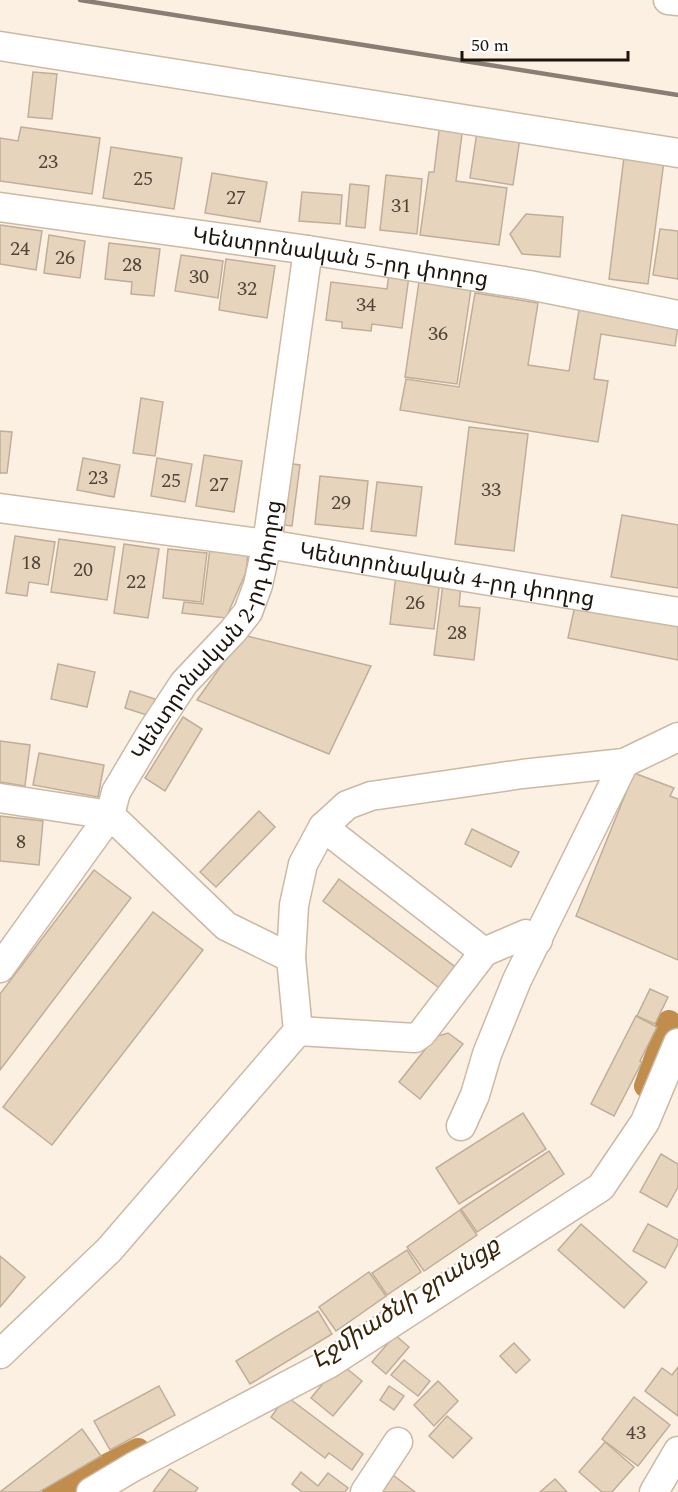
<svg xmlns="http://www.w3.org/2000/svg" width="678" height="1492" viewBox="0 0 678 1492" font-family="Spectral,'Noto Sans Armenian',serif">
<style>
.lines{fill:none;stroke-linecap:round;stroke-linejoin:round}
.canal{stroke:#c08d4c;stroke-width:24}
.building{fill:#e7d4bd;stroke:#c0ae98;stroke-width:1.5}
.minor-casing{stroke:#ccb9a4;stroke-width:31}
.minor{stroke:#fff;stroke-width:28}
.rail{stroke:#887e74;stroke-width:4.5}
.labels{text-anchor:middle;stroke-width:4.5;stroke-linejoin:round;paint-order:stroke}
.number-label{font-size:20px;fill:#4f4539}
.street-label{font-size:22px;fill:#1c150d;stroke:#fff}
.water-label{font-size:24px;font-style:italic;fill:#392406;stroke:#fff}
</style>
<rect width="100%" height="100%" fill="#fcf0e3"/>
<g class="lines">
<g class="canal">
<path d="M646 1086 669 1022"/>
<path d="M54 1492 138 1450"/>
</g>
</g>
<g class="building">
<path d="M33 72 57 74 52 119 28 117Z"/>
<path d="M440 123 463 126 456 181 507 188 499 245 420 235 429 172H434Z"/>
<path d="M21 127 100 138 92 194 0 181V138L18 141Z"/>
<path d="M477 132 520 138 513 185 470 178Z"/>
<path d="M111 147 182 158 174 209 103 198Z"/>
<path d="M624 157 664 161 648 284 609 279Z"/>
<path d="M212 173 267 182 260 222 205 213Z"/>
<path d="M386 175 422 179 417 234 380 230Z"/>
<path d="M350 184 369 186 365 228 346 226Z"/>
<path d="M302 192 342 195 340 224 299 221Z"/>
<path d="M526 214 563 217 560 257 522 254 510 234Z"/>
<path d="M0 225 42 231 36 270 0 264Z"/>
<path d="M660 229 678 231V279L653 275Z"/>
<path d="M49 235 85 241 80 278 44 273Z"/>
<path d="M109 243 160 249 154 296 131 294 132 282 105 279Z"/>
<path d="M181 255 223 261 218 298 175 291Z"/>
<path d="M226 259 275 266 267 318 219 310Z"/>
<path d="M389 273 409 276 402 328 372 324 371 331 342 328V322L326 320 331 282 387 289Z"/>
<path d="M419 282 471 289 457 384 405 377Z"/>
<path d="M475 293 538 303 528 365 569 371 579 310 678 326 675 346 601 334 594 379 608 381 598 442 400 410 406 379 459 387Z"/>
<path d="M141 398 163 402 155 456 133 453Z"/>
<path d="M469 427 528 434 514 551 455 544Z"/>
<path d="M0 431 12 432 7 473H0Z"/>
<path d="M204 455 242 461 234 512 196 506Z"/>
<path d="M83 458 120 465 114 497 77 490Z"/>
<path d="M157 458 192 464 185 502 151 496Z"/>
<path d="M285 463 300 465 292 526 277 524Z"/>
<path d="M320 476 368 481 363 529 315 524Z"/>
<path d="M377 482 422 487 416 536 371 531Z"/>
<path d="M622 515 678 525V588L611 577Z"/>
<path d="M15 536 55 542 48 585 29 582 27 596 6 593Z"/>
<path d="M59 539 115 547 107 600 51 592Z"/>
<path d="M124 544 159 549 148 618 114 613Z"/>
<path d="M210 548 248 552 246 572 226 618 182 613 184 602 203 604Z"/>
<path d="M168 549 207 553 201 602 163 598Z"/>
<path d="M396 575 440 580 434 629 390 624Z"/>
<path d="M443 584 461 586 459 606 480 608 474 660 434 655Z"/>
<path d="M577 596 678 618V660L568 638Z"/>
<path d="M243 635 371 666 329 754 197 700Z"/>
<path d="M58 664 95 672 87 707 51 699Z"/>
<path d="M130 691 155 699 150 716 125 708Z"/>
<path d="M183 717 202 729 165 791 145 778Z"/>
<path d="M0 741 30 745 25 786 0 782Z"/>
<path d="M39 753 104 765 98 797 33 785Z"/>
<path d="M634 773 674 788 670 796 678 799V960L576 916Z"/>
<path d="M259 811 275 827 216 887 200 872Z"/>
<path d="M0 816 43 821 39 865 0 861Z"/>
<path d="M472 829 519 852 511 867 465 844Z"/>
<path d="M94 870 131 898 0 1070V994Z"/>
<path d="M339 879 458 969 442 990 323 901Z"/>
<path d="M153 912 203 950 52 1145 3 1107Z"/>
<path d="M650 989 668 997 655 1024 637 1016Z"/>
<path d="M636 1016 657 1027 640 1061 642 1062 614 1116 591 1104Z"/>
<path d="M448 1033 463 1044 420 1099 399 1082 435 1037Z"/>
<path d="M523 1113 546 1149 459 1204 436 1168Z"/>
<path d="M549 1151 564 1174 477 1232 461 1209Z"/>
<path d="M661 1154 678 1164V1187L667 1207 640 1192Z"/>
<path d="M460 1210 477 1235 424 1271 407 1247Z"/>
<path d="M581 1224 647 1282 624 1308 558 1250Z"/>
<path d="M648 1224 678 1240V1244L665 1268 633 1251Z"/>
<path d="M407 1250 421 1272 387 1295 372 1273Z"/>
<path d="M0 1256 25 1277 0 1307Z"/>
<path d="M369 1272 386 1296 336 1331 319 1307Z"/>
<path d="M318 1311 332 1334 250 1384 236 1361Z"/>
<path d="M395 1335 409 1347 386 1374 372 1362Z"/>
<path d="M514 1343 530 1360 516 1373 500 1356Z"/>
<path d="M404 1360 430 1381 418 1396 391 1375Z"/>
<path d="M340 1363 362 1381 333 1416 311 1398Z"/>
<path d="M678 1367V1416L645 1391 662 1368 672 1375Z"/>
<path d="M438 1381 458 1401 434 1426 414 1405Z"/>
<path d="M159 1386 175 1415 110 1450 94 1421Z"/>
<path d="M389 1386 404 1396 394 1410 380 1400Z"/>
<path d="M286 1396 363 1454 352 1470 329 1453 325 1458 271 1417Z"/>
<path d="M634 1397 670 1425 638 1466 602 1439Z"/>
<path d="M447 1416 472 1438 453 1458 429 1436Z"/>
<path d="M82 1429 101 1456 39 1492H0Z"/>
<path d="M605 1442 634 1467 612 1492H602L579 1472Z"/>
<path d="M170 1469 198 1488 195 1492H153Z"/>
<path d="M301 1472 318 1486 328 1473 348 1488 345 1492H302L292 1484Z"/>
<path d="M393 1475 415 1492H381Z"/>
<path d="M555 1479 567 1492H540Z"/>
</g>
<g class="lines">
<g class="minor-casing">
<g id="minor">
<path d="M668 0 678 1"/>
<path d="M0 46 678 153"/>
<path id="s1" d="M0 207 308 250 529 285 678 315"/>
<path id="s2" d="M0 508 267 544 678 612"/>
<path d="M0 798 110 815 226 926 291 958"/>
<path d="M323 827 484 952"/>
<path id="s3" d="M0 968 110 815 116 792 153 730 184 683 233 631 248 612 258 585 267 544 308 250"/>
<path d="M298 1031 415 1038 422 1033 484 952 526 934 538 940"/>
<path d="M461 1126 475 1095 487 1054 517 980 624 763"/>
<path d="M0 1354 109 1250 298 1031 291 958 294 905 303 864 323 827 347 805 371 796 522 774 624 763 678 737"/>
<path d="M91 1492 133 1467 330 1363 601 1187 645 1122 678 1043"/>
<path d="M365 1492 398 1442"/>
<path d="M654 1492 678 1451"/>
</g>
</g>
<use href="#minor" class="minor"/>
<path class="rail" d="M80 0 678 95"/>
</g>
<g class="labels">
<g class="number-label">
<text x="48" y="168">23</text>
<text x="143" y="185">25</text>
<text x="236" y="204">27</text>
<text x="401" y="212">31</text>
<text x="20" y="255">24</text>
<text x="65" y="264">26</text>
<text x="132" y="271">28</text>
<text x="199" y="283">30</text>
<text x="247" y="295">32</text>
<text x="366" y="311">34</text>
<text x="438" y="340">36</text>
<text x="98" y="484">23</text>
<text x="171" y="487">25</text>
<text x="219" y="491">27</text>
<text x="491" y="496">33</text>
<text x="341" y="509">29</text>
<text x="31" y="569">18</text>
<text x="83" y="576">20</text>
<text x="136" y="588">22</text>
<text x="415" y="609">26</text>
<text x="457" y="639">28</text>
<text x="21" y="848">8</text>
<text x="636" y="1439">43</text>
</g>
<g class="street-label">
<text dy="8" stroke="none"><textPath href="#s1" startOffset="344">Կենտրոնական 5-րդ փողոց</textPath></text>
<text dy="8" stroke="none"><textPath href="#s2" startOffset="452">Կենտրոնական 4-րդ փողոց</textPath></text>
<text dy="8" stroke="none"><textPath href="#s3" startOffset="402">Կենտրոնական 2-րդ փողոց</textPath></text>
</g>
<g class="water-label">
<text transform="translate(405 1302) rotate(-33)" y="8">Էջմիածնի ջրանցք</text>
</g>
</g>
<path d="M462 51v9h166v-9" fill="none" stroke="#1c150d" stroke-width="3"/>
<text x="471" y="51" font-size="18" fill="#1c150d" stroke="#ffffff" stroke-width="4.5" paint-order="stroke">50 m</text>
</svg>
